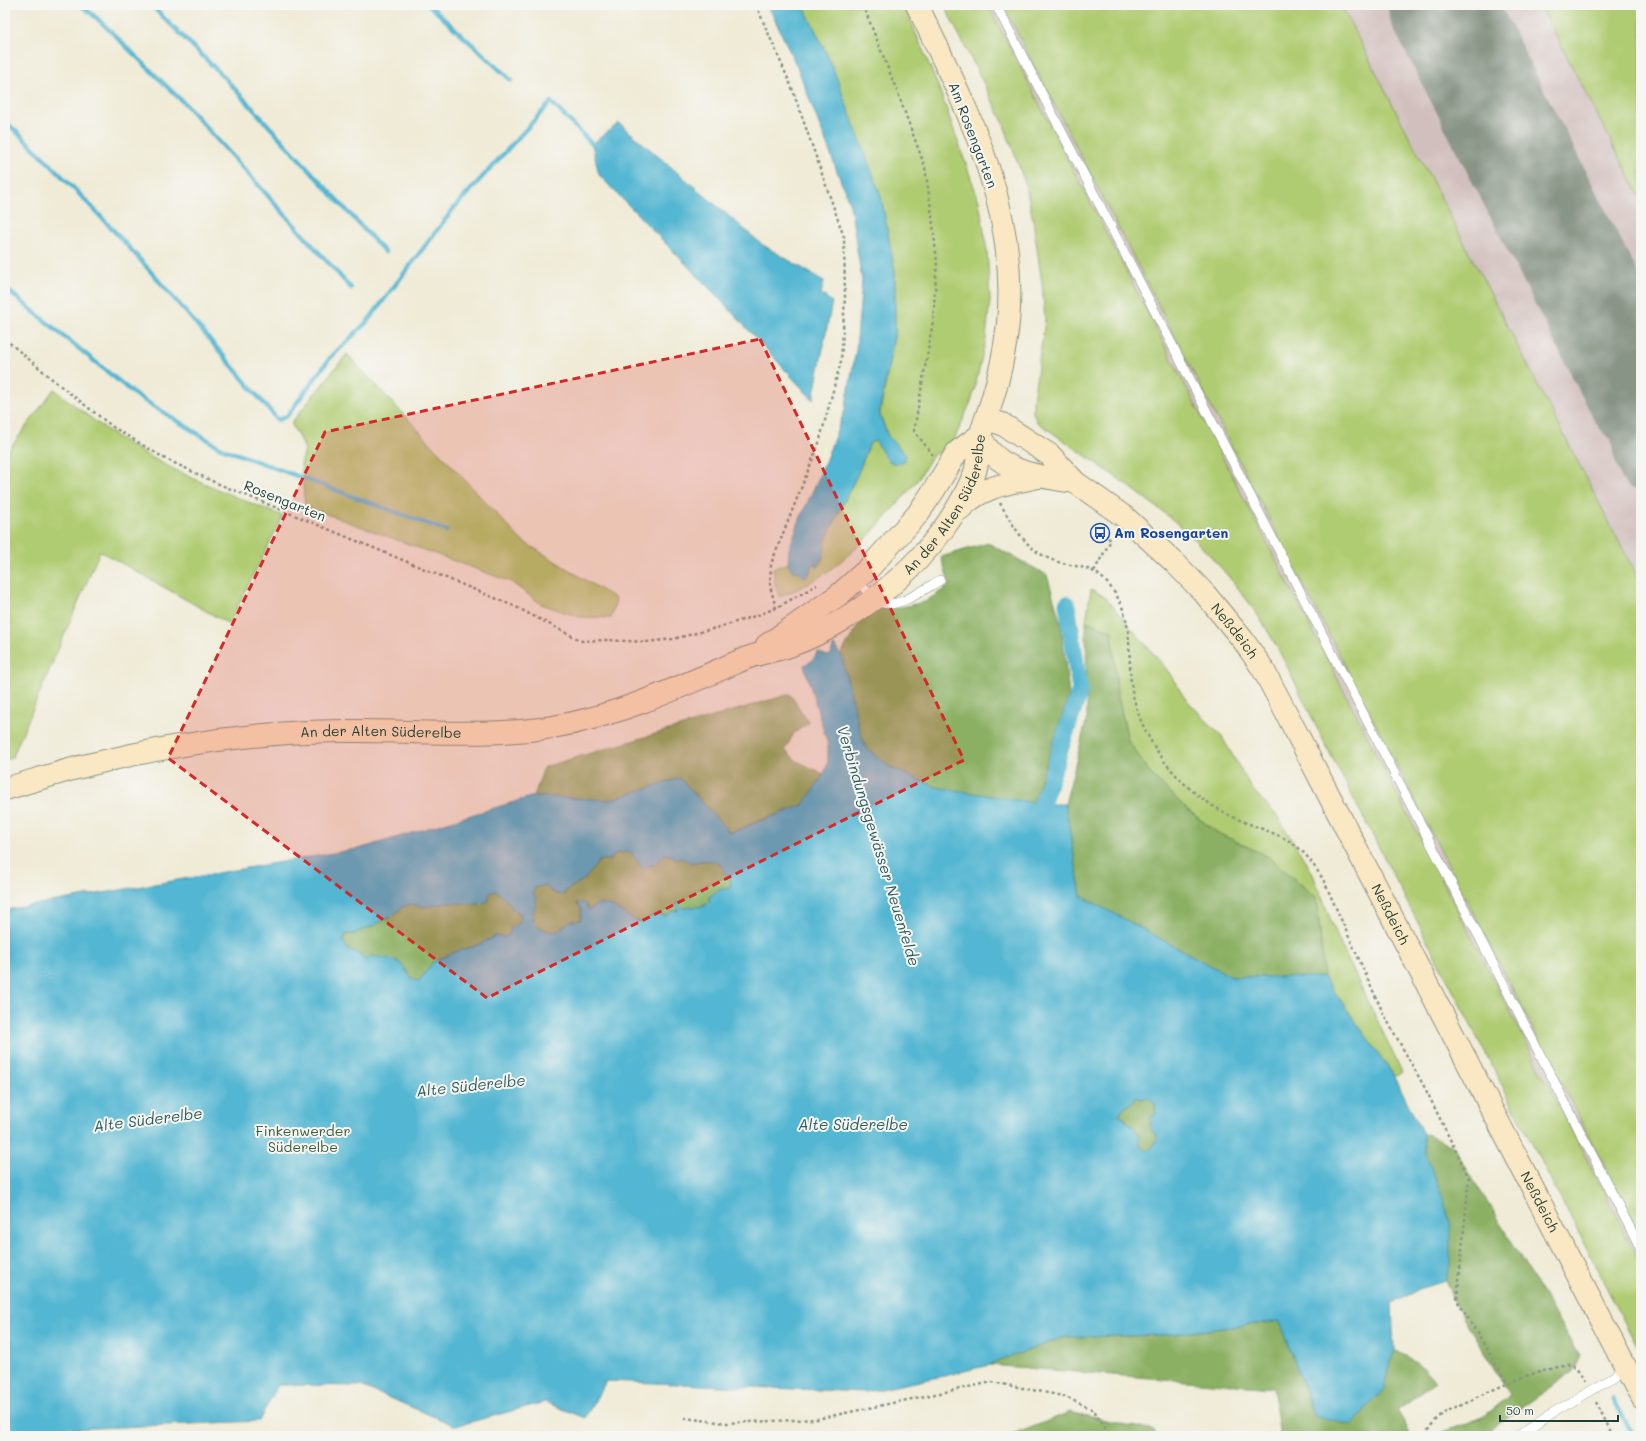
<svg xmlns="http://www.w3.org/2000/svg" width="1646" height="1441" viewBox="0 0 1646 1441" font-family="Mali,sans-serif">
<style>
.industrial{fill:#d1bfbd}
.green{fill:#b0cc72;stroke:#688453}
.forest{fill:#8cb064;stroke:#56764c}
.water{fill:#53b6d2;stroke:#397a83;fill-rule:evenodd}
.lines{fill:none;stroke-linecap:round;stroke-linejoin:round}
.stream{stroke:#53b6d2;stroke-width:4.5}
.canal{stroke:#53b6d2;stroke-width:17}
.taxiway{stroke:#889486;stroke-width:42}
.runway{stroke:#889486;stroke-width:106}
.lane-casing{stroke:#889486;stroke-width:10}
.secondary-casing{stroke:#889486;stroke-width:24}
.path{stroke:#889486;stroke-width:2.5;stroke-dasharray:3 3;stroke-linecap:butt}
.lane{stroke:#fff;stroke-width:9}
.secondary{stroke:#fae7c3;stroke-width:22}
.marked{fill:#d62828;fill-opacity:0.2;stroke:#d62828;stroke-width:3;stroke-dasharray:8 5;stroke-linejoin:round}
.labels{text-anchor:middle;stroke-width:4;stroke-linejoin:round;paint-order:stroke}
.street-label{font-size:14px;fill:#1f3d34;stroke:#f6f6f2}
.transit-label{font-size:14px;font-weight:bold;fill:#164399;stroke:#f6f6f2;text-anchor:start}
.park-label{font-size:14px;fill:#3c5a40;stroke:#f6f6f2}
.water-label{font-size:15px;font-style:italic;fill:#2c5b5c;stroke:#f6f6f2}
</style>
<rect width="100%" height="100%" fill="#f6f6f2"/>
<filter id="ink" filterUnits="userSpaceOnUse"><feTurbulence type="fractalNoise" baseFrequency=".025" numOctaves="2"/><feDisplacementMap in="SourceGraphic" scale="8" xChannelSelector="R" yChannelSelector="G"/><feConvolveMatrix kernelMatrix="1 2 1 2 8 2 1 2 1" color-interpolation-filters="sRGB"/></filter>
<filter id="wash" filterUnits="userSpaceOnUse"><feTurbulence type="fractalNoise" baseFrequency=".012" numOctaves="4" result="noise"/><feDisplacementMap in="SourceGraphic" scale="16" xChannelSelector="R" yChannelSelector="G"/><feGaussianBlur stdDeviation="0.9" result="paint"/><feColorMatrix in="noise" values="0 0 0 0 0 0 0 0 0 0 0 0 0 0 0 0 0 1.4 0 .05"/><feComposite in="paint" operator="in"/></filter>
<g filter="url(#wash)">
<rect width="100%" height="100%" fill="#f0ebd7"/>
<path class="industrial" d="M979 5H1641V1283Z"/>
<g class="green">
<path d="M803 5H904L939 88 979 201 987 250 990 300 986 339 972 399 959 429 948 452 935 453C927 462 923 473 916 482 878 527 837 577 779 597L775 584 773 568 788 564 793 572 798 570 808 574 815 561 821 564 826 539 858 473 870 443 876 441 904 462 906 455 888 436 880 414 895 332V271L831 63Z"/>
<path d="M944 5H988L1641 1264V1354L1318 730C1300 694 1284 656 1262 622 1238 583 1195 536 1158 508 1119 478 1077 450 1037 422L1033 412V400L1045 321 1042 284 1033 220 1026 186 1003 122Z"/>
<path d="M1003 5H1341L1641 584V1237Z"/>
<path d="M1540 5H1641V199Z"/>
<path d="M347 354 521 540 616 599 611 618 579 617 541 604 511 582 305 506 301 464 305 449 291 423Z"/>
<path d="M54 389C72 403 90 418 110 432 162 468 223 492 283 516L229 624 100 551 12 758 5 760V455Z"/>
<path d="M1091 589 1105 597 1168 671 1184 697 1222 737 1252 789 1278 817 1312 872 1339 941 1402 1072 1395 1077 1324 977 1317 898 1267 856 1218 833 1189 811 1149 772 1128 740 1117 692 1112 631 1086 621Z"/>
</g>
<g class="forest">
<path d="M988 543 1047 575 1061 624 1069 695 1033 803 935 787 892 768 866 748 859 728 841 654 862 618 880 608H897L925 602 950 585 941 557Z"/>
<path d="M1086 621 1112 631 1117 692 1128 740 1149 772 1189 811 1218 833 1267 856 1317 898 1324 977H1232L1081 896 1065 804 1087 718Z"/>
<path d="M790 694 809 723 794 733 785 750 797 761 824 774 803 805 753 823 730 833 680 778 610 800 534 796 544 767Z"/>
<path d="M631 852 656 864 665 854 674 856 676 859H683L693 863C704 859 713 860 723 866L726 874 732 882 728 889C719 888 716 893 709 897L710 901C704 909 688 908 679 908L678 911H672L671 914 665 916 658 913 642 923 616 910 611 905H595L589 910 584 903 576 904 581 909V920L570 921 558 931 551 932 538 927 531 920 533 893 535 888 546 885 555 894H565V891L585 879 600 860 616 853Z"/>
<path d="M496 891 510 904 513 910 520 913 521 917 519 923 509 935 504 937 496 936 478 945 455 952 433 962 419 981C412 981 410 977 407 971L365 960 360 954 349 950 343 941 346 934H353L366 929 392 916 404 906 412 904 424 907 447 903 480 904 489 896 491 892Z"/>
<path d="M1136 1097 1142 1099 1147 1097 1156 1104 1155 1108 1158 1142 1154 1144 1151 1149 1145 1151C1138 1142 1141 1145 1139 1136 1137 1128 1126 1120 1119 1114L1125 1106 1133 1102Z"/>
<path d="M1422 1133 1453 1146 1580 1355 1572 1372 1482 1436H1431L1481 1418 1510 1395 1456 1305 1445 1281 1450 1265 1439 1187 1425 1153Z"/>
<path d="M1280 1321 1315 1417 1384 1389 1394 1350 1417 1362 1435 1382 1397 1410 1412 1436H1280L1273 1388 989 1365 1064 1337 1167 1335Z"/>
<path d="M1070 1412 1154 1431 1156 1436H1010Z"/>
</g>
<g class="water">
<path d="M768 5H803L831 63 881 196 895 271V332L879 413 888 436 906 455 904 462C889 470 882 452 876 441L870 443 858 473 826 539 823 558 820 560 819 567H816L815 562 809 574 805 577H803L798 571 793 572 788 564 789 549 800 519 820 475 845 410 856 350 862 281 850 205 798 69Z"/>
<path d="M619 123 763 245 824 281 821 294 832 302 813 400 716 295 599 175 592 144Z"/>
<path d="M833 646H835L839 653 841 654 859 728 866 748 892 768 935 787 1042 804H1065L1081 896 1232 977H1324L1395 1077 1422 1132 1425 1153 1439 1187 1450 1221V1265L1445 1281 1419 1289 1392 1304 1394 1350 1384 1389 1352 1425 1315 1417 1280 1321 1167 1335 1064 1337 989 1365 944 1376 866 1392 606 1381 585 1418 545 1402 456 1426 361 1386 278 1385 259 1421 5 1432V910L362 848 534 796 610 800 680 778 730 833 803 805 824 774 828 761V745L804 665 812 661 817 653 819 652 827 656 831 655ZM631 852 642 868 656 864 665 854 674 856 676 859H683L693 863C704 859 713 860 723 866V871L730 878 731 884 728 889C719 888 716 893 709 897L710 901 705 906 683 908 678 903 676 904 679 908 678 911H672L670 914 665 916 658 913 642 923C630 920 609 899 596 905 594 906 592 909 589 910 583 902 588 903 576 903L581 909V920L570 921 558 931 551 932 539 927 532 920C532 908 541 903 533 893L535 888 546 885 551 892 564 895 565 891 585 879 600 860H610L616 853ZM496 891 510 904 513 910 520 913 521 917 519 923 511 928 509 935 504 937 496 936 478 945 455 952 433 962 419 981C408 980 407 967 398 962 391 958 380 957 372 956L365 960 360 954 349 950 343 941 346 934H353L366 929 392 916 404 906 412 904 424 907 447 903 480 904 489 901V896L491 892ZM1136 1097 1142 1099 1147 1097 1156 1104 1155 1108 1156 1114 1150 1118 1152 1132 1157 1135V1142L1154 1144 1151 1149 1145 1151 1139 1144V1136L1134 1128 1119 1114 1125 1106 1133 1102Z"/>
</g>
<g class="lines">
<g class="stream">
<path d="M81 5 98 19 187 106 351 288"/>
<path d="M151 5 221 74 385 252"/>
<path d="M429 5 511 80"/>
<path d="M5 121C105 213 191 318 278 420L287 416 330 358 367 322 454 208 551 102 592 144"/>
<path d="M5 288 137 396 221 448 447 531"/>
<path d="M1613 1398 1633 1436"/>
</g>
<path class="canal" d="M1032 826 1042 804 1080 690 1067 604"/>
<path class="taxiway" d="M1641 391C1629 414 1629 447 1641 470"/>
<path class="runway" d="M1441 5 1641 395"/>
</g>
</g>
<g filter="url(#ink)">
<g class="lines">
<g class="lane-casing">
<g id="lane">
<path d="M996 5 1641 1249"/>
<path d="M856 579C863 586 869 595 876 600 895 613 924 589 940 580"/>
<path d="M1518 1436 1547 1416 1627 1370"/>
</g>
</g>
<g class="secondary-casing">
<g id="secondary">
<path id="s1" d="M986 419 1002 424 1050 455 1075 482 1126 518 1175 563 1205 594 1243 640 1263 669 1281 703 1641 1397"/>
<path d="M980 435C995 472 1040 477 1075 482"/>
<path d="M960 509C981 486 1009 483 1039 477"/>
<path d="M767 645 840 594 869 568 917 515 934 490 957 452 980 435"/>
<path id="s2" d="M5 789C32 781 60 772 88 765 171 744 256 732 343 731 413 730 484 738 553 727 621 715 682 686 744 659 759 653 774 651 789 646 806 640 823 632 839 622 896 589 948 537 974 475 979 463 977 450 980 437 983 424 989 412 992 400 1000 375 1005 349 1008 323 1019 206 966 107 917 5"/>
</g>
</g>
<g class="path">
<path d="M756 5 792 88 844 237 845 298 841 361 819 443 771 564 770 586 776 608"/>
<path d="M863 5 897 91 925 167 932 216 937 262 933 321 914 431 933 455"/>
<path d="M5 339 58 384 113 427 164 458 214 482 514 606 582 641 607 640 646 642 673 639 720 627 758 615 776 608 817 585"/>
<path d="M1000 503C1011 522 1024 546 1044 556 1076 573 1092 557 1116 595 1133 622 1128 653 1131 683 1135 717 1153 750 1175 774 1193 794 1217 811 1242 821 1258 828 1277 833 1292 843 1306 852 1314 866 1323 879L1383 1013 1425 1088 1469 1178 1457 1300 1507 1383"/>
<path d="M1094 571 1111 540 1100 533"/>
<path d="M1596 1402 1613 1436"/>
<path d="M684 1418 726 1423 817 1419 992 1382 1063 1396 1094 1410 1109 1436"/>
<path d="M1425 1436C1427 1429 1438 1417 1444 1413 1462 1403 1553 1361 1569 1365 1576 1367 1582 1375 1586 1381"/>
</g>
<use href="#lane" class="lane"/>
<use href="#secondary" class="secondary"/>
</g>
</g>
<path class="marked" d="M760 339 964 760 487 998 168 758 325 432Z"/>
<defs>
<g id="bus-ring" transform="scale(1)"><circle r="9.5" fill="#f6f6f2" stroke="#1a4fb4" stroke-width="1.5"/><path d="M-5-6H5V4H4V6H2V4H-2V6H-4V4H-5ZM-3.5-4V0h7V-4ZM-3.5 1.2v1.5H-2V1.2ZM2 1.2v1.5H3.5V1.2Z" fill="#1a4fb4"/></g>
</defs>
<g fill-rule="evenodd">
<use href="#bus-ring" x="1100" y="533"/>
</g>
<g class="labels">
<g class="street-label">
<text transform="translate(973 135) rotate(69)" y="5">Am Rosengarten</text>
<text transform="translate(285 501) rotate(22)" y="5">Rosengarten</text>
<text dy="5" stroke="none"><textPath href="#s2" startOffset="1024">An der Alten Süderelbe</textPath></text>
<text dy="5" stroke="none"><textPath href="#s1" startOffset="330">Neßdeich</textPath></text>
<text dy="5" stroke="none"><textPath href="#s2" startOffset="382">An der Alten Süderelbe</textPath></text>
<text dy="5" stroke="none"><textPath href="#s1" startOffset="654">Neßdeich</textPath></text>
<text dy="5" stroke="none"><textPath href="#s1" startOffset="978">Neßdeich</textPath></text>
</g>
<g class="transit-label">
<text x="1114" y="538">Am Rosengarten</text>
</g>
<g class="park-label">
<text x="303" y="1136">Finkenwerder<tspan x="303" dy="16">Süderelbe</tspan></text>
</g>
<g class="water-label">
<text transform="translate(878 846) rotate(73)" y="5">Verbindungsgewässer Neuenfelde</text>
<text transform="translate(471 1086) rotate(-6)" y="5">Alte Süderelbe</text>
<text transform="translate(148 1120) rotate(-7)" y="5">Alte Süderelbe</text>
<text x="853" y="1130">Alte Süderelbe</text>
</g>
</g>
<rect width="1646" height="1441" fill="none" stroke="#f6f6f2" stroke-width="20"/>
<path d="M1500 1415v6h118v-6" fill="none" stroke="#1f3d34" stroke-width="2"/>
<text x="1506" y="1415" font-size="12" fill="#1f3d34" stroke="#f6f6f2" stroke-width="3" paint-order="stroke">50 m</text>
</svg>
